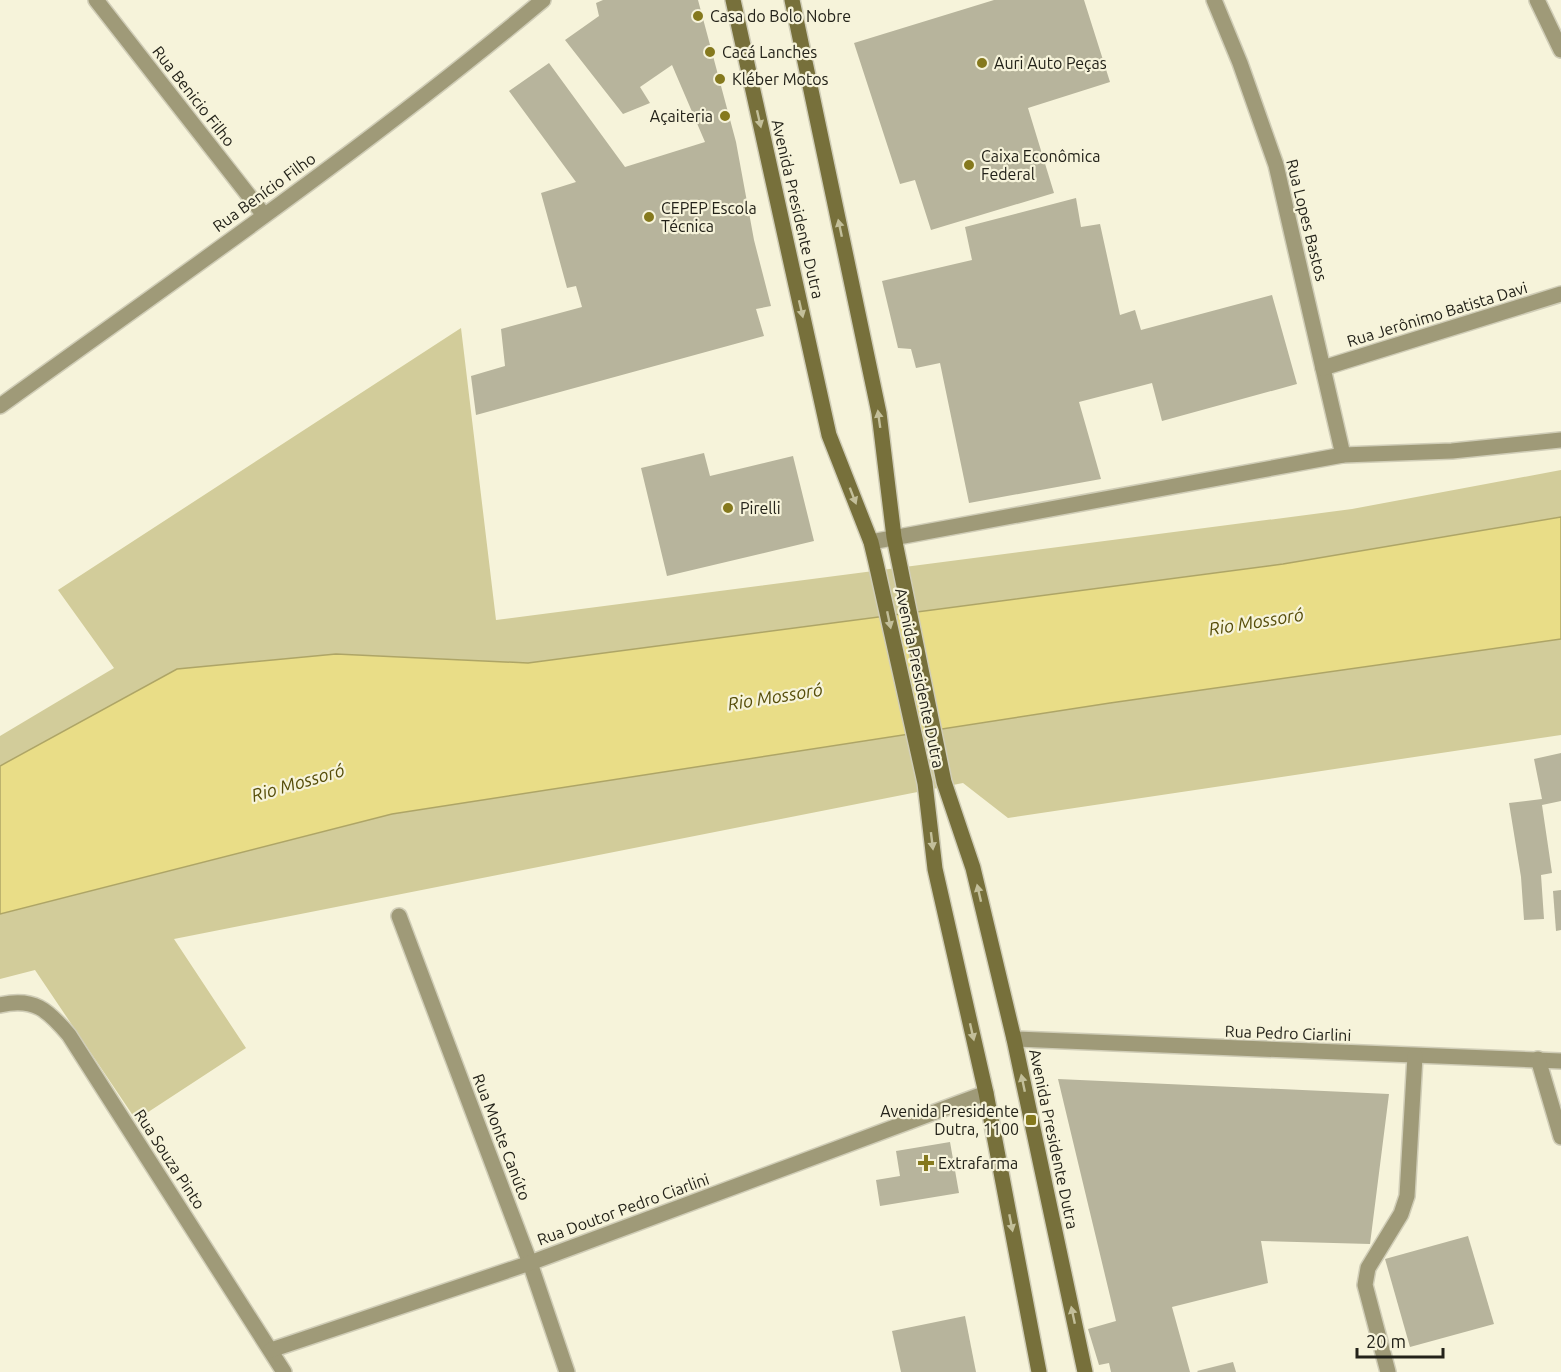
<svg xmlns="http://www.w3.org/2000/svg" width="1561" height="1372" viewBox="0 0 1561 1372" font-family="Ubuntu,sans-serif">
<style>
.green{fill:#d2cc9a}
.water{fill:#e9dd87;stroke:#aea566;stroke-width:1.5}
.building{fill:#b7b49c}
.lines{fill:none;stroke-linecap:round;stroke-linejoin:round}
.street-casing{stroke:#d0cdb7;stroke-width:18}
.secondary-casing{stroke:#d0cdb7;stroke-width:18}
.street{stroke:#9f9a78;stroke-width:15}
.secondary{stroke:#77703b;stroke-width:15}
.oneway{fill:#c3bf9a}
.poi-dot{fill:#85791d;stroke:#f6f3da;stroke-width:2}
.labels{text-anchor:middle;stroke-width:4.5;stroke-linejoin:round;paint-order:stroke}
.poi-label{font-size:16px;fill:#232219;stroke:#f6f3da;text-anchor:start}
.street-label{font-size:16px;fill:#232219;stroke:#f6f3da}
.water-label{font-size:18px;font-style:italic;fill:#564d09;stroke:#f6f3da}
</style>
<rect width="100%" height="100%" fill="#f6f3da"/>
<g class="green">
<path d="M461 328 496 620 1352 509 1561 470V517L1283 564 528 663 336 654 178 669 0 766V736L114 668 58 590Z"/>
<path d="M1561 639V735L1008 818 963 783 174 939 246 1048 136 1120 35 970 0 979V914L392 814 1110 703Z"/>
</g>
<path class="water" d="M1561 517V639L1110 703 392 814 0 914V766L177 669 336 654 528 663 1283 564Z"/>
<g class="building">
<path d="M603 0H698L736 142 754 240 771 306 756 309 764 336 476 415 471 376 505 366 501 329 582 307 576 286 567 288 541 193 576 182 509 91 549 63 625 167 705 142 672 65 640 87 650 103 623 114 565 40 599 16 596 3Z"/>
<path d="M994 0H1084L1110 82 1028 108 1054 193 931 230 915 180 900 184 854 43Z"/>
<path d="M1076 198 1081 227 1100 224 1120 315 1135 310 1141 330 1272 295 1297 384 1162 421 1152 383 1079 402 1101 479 969 503 940 363 916 368 911 349 898 348 882 281 972 260 965 227Z"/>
<path d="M704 453 710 476 793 456 814 541 667 576 641 468Z"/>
<path d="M1561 753V801L1542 805 1552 873 1541 875 1544 919 1524 920 1521 877 1509 803 1542 799 1534 759Z"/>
<path d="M1561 890V930L1556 931 1553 891Z"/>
<path d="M1058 1079 1389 1094 1370 1244 1261 1241 1268 1283 1172 1307 1190 1372H1111L1109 1363 1099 1365 1088 1329 1116 1321Z"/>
<path d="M950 1142 959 1193 880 1206 876 1180 900 1176 896 1151Z"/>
<path d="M1468 1236 1494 1324 1410 1347 1385 1259Z"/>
<path d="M965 1316 976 1372H901L892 1331Z"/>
<path d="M1233 1362 1236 1372H1198L1197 1371Z"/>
</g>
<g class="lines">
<g class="street-casing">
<g id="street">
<path d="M96 0 264 215"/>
<path d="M1214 0 1240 63 1276 165 1343 455"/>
<path d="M1537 0 1561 50"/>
<path d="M1323 368 1561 294"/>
<path d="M0 406C183 274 370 145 543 0"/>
<path d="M871 542 1343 455 1452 451 1561 440"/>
<path d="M399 916 530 1263 567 1372"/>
<path d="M0 1005C34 997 48 1010 69 1035L284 1372"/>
<path d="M1014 1039 1561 1061"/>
<path d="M1538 1059 1561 1137"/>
<path d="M271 1350 530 1263 986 1093"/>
<path d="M1388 1372 1365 1285 1368 1268 1401 1214 1407 1196 1415 1056"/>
</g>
</g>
<g class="secondary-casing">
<g id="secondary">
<path d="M733 0 829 435 871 542 876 563 925 783 935 869 986 1093 1039 1372"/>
<path d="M792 0 879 413 894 537 944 782 973 868 1014 1039 1085 1372"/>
</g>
</g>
<use href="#street" class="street"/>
<use href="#secondary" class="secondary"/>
</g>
<defs><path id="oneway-solid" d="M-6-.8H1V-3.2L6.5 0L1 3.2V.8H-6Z" transform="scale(1.5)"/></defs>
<g class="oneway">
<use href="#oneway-solid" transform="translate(759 119) rotate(77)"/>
<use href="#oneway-solid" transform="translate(840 228) rotate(-102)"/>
<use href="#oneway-solid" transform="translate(801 309) rotate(77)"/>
<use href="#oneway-solid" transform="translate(879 419) rotate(-98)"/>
<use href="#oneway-solid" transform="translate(853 496) rotate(69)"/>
<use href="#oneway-solid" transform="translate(889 620) rotate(78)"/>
<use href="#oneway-solid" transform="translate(932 841) rotate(83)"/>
<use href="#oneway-solid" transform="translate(979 893) rotate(-103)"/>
<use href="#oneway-solid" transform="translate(972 1032) rotate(77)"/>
<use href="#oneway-solid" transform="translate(1023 1083) rotate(-102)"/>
<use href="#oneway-solid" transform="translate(1011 1223) rotate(79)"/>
<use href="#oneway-solid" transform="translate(1073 1315) rotate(-102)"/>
</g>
<g class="poi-dot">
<circle cx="698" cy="16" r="6"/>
<circle cx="710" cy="52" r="6"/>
<circle cx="982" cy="63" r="6"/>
<circle cx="720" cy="79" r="6"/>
<circle cx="725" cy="116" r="6"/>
<circle cx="969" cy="165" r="6"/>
<circle cx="649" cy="217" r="6"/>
<circle cx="728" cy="508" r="6"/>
<rect x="1025" y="1114" width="12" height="12" rx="3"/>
<path d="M923 1154h6v6h6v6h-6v6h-6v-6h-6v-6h6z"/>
</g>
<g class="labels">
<g class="poi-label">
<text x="710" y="22">Casa do Bolo Nobre</text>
<text x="722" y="58">Cacá Lanches</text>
<text x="994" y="69">Auri Auto Peças</text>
<text x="732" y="85">Kléber Motos</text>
<text x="713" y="122" text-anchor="end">Açaiteria</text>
<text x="981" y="162">Caixa Econômica<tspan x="981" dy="18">Federal</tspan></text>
<text x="661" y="214">CEPEP Escola<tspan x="661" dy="18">Técnica</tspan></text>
<text x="740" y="514">Pirelli</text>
<text x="1019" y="1117" text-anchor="end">Avenida Presidente<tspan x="1019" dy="18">Dutra, 1100</tspan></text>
<text x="938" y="1169">Extrafarma</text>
</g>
<g class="street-label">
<text transform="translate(194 96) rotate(52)" y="6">Rua Benicio Filho</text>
<text transform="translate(264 192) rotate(-36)" y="6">Rua Benício Filho</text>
<text transform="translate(798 209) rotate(77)" y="6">Avenida Presidente Dutra</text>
<text transform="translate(1307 220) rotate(76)" y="6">Rua Lopes Bastos</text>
<text transform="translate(1437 314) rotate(-17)" y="6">Rua Jerônimo Batista Davi</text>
<text transform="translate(920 678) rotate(78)" y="6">Avenida Presidente Dutra</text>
<text transform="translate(1288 1033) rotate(2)" y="6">Rua Pedro Ciarlini</text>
<text transform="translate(502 1137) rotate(69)" y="6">Rua Monte Canúto</text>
<text transform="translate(1054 1139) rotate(78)" y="6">Avenida Presidente Dutra</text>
<text transform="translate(170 1159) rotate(57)" y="6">Rua Souza Pinto</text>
<text transform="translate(623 1209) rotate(-20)" y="6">Rua Doutor Pedro Ciarlini</text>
</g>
<g class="water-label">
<text transform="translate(1256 622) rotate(-9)" y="6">Rio Mossoró</text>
<text transform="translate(775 697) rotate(-9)" y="6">Rio Mossoró</text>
<text transform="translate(298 783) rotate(-16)" y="6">Rio Mossoró</text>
</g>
</g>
<path d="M1357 1348v9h86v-9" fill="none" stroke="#232219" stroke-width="3"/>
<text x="1366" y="1348" font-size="18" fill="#232219" stroke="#f6f3da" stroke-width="4.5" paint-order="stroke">20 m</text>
</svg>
